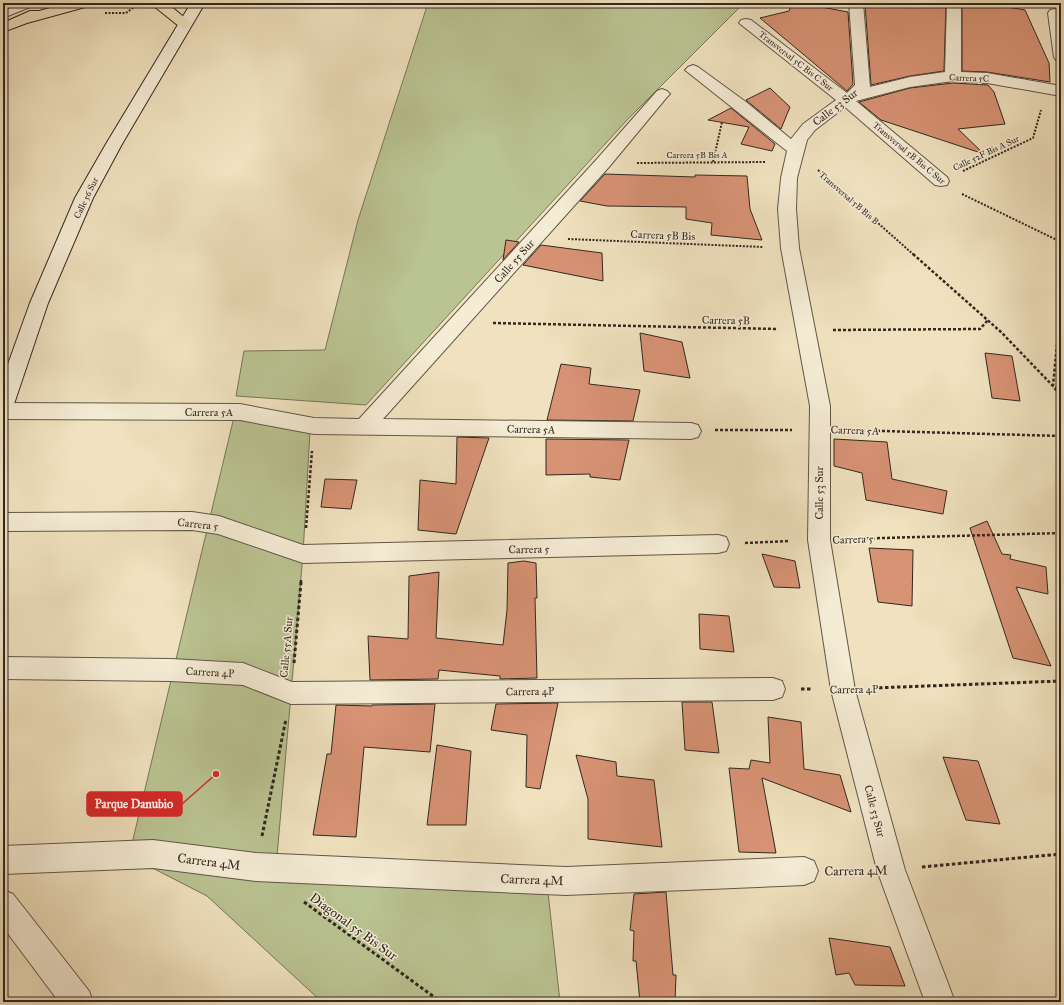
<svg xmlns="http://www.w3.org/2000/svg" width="1064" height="1005" viewBox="0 0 1064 1005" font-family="'IM FELL Great Primer',serif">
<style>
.green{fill:#bac392;stroke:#76755a}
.building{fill:#d89375;stroke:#322721}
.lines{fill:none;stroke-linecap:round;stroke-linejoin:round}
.lane-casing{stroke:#625648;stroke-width:2}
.street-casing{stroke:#625648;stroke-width:2}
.secondary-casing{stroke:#322721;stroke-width:2}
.primary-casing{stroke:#322721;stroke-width:2}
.path-far2{stroke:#322721;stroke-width:2;stroke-dasharray:2 1.5;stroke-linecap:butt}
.path-far1{stroke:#322721;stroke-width:2.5;stroke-dasharray:3 2;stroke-linecap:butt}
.path{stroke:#322721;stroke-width:3;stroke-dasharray:3.5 2.5;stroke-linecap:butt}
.lane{fill:#f5ecd5;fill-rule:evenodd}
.street{fill:#f5ecd5;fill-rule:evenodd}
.secondary{fill:#f5ecd5;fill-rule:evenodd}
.primary{fill:#f0e2bf;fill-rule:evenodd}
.labels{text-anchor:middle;stroke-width:3;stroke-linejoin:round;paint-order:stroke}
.far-street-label{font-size:9px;fill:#322721;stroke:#f5ecd5}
.street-label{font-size:11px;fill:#322721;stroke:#f5ecd5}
.near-street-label{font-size:13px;fill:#322721;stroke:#f5ecd5}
.leader{fill:none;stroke:#d62828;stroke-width:1.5}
.callout-dot{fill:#d62828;stroke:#f5ecd5;stroke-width:1.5}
.callout{fill:#d62828;stroke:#d62828;stroke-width:1.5}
.callout-label{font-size:12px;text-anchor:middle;font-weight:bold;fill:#fff}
</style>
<rect width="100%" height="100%" fill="#f0e2bf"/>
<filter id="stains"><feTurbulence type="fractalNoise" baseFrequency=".005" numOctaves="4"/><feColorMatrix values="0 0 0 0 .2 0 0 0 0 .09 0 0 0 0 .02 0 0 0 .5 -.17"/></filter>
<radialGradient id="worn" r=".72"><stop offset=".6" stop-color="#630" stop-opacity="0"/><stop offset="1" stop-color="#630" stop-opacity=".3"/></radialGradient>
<g class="green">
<path d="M428 3H744L628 119 366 405 236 396 244 351 325 350 358 220Z"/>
<path d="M234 417 310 431 303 554 275 880 548 892 560 1002H322L207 896 129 856Z"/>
</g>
<g class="building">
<path d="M792 3H800L848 12 853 84 847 91 760 18 789 11Z"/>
<path d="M888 3H946L944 71 910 76 871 85 865 4Z"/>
<path d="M962 3H984L1025 10 1049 63 1050 82 987 72 962 71Z"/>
<path d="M953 83 988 85 994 92 1005 124 958 129 984 154 881 120 859 102 910 88Z"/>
<path d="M770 88 790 107 781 129 746 100Z"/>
<path d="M731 108 775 144 772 151 741 144 749 127 708 120Z"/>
<path d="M605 174 695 177V175L747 176 750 209 762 240 711 235 712 223 686 219V207L607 206 580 201Z"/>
<path d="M506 240 519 242 503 260Z"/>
<path d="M541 245 602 253 603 281 523 265Z"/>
<path d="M640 333 682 342 690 378 644 371Z"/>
<path d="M985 353 1012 356 1020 401 992 398Z"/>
<path d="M561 364 591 368 589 384 640 390 633 421 547 420Z"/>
<path d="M457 437 489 438 456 534 418 530 420 480 456 484Z"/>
<path d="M546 439 629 440 620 480 590 477V474L546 475Z"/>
<path d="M834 439 887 442 892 479 947 491 943 514 866 500 862 473 834 466Z"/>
<path d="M325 479 357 480 351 509 321 507Z"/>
<path d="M987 521 1002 554 1011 555 1010 559 1046 567 1048 594 1016 587 1051 666 1013 658 970 528Z"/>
<path d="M869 548 913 550 912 606 878 602Z"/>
<path d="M762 554 795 561 800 588 774 587Z"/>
<path d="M524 561 536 563 537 598H535L537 678 500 679V676L439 670 438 679 370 680 368 636 408 639 409 576 439 572 436 638 503 645 507 610 508 563Z"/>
<path d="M699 614 729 616 734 652 700 649Z"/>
<path d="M682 702H712L719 753 685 750Z"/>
<path d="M558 703 540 789 526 787 527 735 491 730 496 704Z"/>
<path d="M435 704 430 752 364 747 356 837 313 835 327 754H331L336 705 372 706V705Z"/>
<path d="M768 717 801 722 804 769 840 775 851 812 762 778 776 853 739 852 729 768 749 769 751 760 770 763Z"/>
<path d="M437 745 471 751 466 825H427Z"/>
<path d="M576 755 616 762 617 776 654 780 662 847 588 839V799Z"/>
<path d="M943 757 978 761 1000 824 966 820Z"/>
<path d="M666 892 673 975H676L675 1002H640L636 961H633L634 931 630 930 634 894Z"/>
<path d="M829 938 890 947 905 986 855 985 849 973 836 975Z"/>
</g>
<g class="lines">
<g class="lane-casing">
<path id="lane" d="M22 3H36L35 5 3 18V11Z"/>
</g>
<g class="street-casing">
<g id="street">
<path d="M849 3H863L870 87 910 77 945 72 947 3H961V72L987 73 1061 86V96L987 83 953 81 910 87 856 101 947 177 949 181 947 185 941 186 935 185 845 107 815 130 807 140 797 178 796 209 799 248 830 406V540L855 690 905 870 955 1002H925L877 870 831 690 808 540 810 406 781 248 778 209 781 178 787 151 685 70 688 67 693 65 698 67 746 102 791 139 803 124 836 100 739 23 741 20 746 19 751 20 847 93 855 85Z"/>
<path d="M1055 9 1061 11V61L1056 60 1054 57 1048 13 1050 10Z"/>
<path d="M662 89 667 91 670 94 667 97 609 167 383 419 691 423 698 425 701 431 698 437 691 439 314 434 240 420 3 419V403L240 404 314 418 359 419 597 159 657 91Z"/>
<path d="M192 512 219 516 303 545 718 535 726 537 729 544 726 551 718 553 303 563 218 534 192 530 3 531V513Z"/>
<path d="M3 657 171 659 243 663 292 682 773 678 782 681 785 689 782 697 773 700 291 704 243 685 171 681 3 679Z"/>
<path d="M153 840 256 853 566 867 804 857 814 861 818 871 814 881 804 885 566 895 256 881 153 868 3 874V846Z"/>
<path d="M3 890 13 894 89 991 93 1002H59L3 927Z"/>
</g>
</g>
<g class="secondary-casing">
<path id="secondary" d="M191 3H205L122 144 93 198 48 303 13 407 10 412 3 415V378L30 303 75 198 106 144Z"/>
</g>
<g class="primary-casing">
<g id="primary">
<path d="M68 3H91L89 6 27 23 3 32V23L30 11H39Z"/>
<path d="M150 3H167L192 24 190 27 185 28 180 27Z"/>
</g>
</g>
<g class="path-far2">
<path d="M105 13H126L134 7"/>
<path d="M713 162 722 122"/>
<path d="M637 163 766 162"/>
<path d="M818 170 914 255"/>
<path d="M963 171 1033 138 1041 110"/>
<path d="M962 194 1061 242"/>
<path d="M568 239 763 247"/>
</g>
<g class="path-far1">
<path d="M913 254 1001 332 1053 386 1061 389"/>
<path d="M1061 304 1053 386 1061 397"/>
<path d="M493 323 778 329"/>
<path d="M833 330 980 329 988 320"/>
<path d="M715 430H792"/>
<path d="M847 430 1061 436"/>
<path d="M306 528 312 451"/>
<path d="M847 539 1061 533"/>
<path d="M745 543 790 541"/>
<path d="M301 583V580"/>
</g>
<g class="path">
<path d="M294 663 301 582"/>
<path d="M873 688 1061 681"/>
<path d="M801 689H812"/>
<path d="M262 836 286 719"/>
<path d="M922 867 1061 854"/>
<path d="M834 871 859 870"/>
<path d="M304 902 441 1002"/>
</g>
<use href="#lane" class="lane"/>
<use href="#street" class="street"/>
<use href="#secondary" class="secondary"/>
<use href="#primary" class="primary"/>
</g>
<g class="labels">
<g class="far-street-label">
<text transform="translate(796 61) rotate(38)" y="3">Transversal 5C Bis C Sur</text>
<text transform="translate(969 78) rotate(2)" y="3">Carrera 5C</text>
<text transform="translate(909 153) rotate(40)" y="3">Transversal 5B Bis C Sur</text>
<text transform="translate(986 153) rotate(-25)" y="3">Calle 52F Bis A Sur</text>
<text x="697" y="158">Carrera 5B Bis A</text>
<text transform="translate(86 198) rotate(-64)" y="3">Calle 56 Sur</text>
<text transform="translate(849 198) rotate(41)" y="3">Transversal 5B Bis B</text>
</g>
<g class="street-label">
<text transform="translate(835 107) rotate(-37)" y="4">Calle 53 Sur</text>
<text transform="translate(663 235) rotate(2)" y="4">Carrera 5B Bis</text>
<text transform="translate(514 261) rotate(-48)" y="4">Calle 55 Sur</text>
<text transform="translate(726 320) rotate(1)" y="4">Carrera 5B</text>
<text x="209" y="416">Carrera 5A</text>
<text transform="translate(531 429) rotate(1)" y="4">Carrera 5A</text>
<text transform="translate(855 430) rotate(2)" y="4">Carrera 5A</text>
<text transform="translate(819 493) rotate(-90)" y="4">Calle 53 Sur</text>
<text transform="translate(198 524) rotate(6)" y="4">Carrera 5</text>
<text transform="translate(853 539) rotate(-2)" y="4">Carrera 5</text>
<text transform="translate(529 549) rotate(-1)" y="4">Carrera 5</text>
<text transform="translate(286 647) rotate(-85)" y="4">Calle 55A Sur</text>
<text transform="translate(210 672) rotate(3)" y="4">Carrera 4P</text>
<text transform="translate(854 689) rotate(-1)" y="4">Carrera 4P</text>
<text transform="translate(530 691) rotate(-1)" y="4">Carrera 4P</text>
<text transform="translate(875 811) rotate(75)" y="4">Calle 53 Sur</text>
</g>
<g class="near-street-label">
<text transform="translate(209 861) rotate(7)" y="5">Carrera 4M</text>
<text transform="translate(856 870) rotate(-1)" y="5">Carrera 4M</text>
<text transform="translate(532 879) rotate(2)" y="5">Carrera 4M</text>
<text transform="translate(354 926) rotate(36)" y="5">Diagonal 55 Bis Sur</text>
</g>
</g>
<path class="leader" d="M216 774L182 804"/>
<circle class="callout-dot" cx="216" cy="774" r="4"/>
<rect class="callout" x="87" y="792" width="95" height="24" rx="4"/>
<g class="callout-label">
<text x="134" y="808">Parque Danubio</text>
</g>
<rect width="1064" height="1005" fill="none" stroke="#f0e2bf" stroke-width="16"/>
<rect x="4" y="4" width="1056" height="997" fill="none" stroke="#322721" stroke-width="2"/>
<rect x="8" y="8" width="1048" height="989" fill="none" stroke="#322721"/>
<rect width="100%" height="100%" filter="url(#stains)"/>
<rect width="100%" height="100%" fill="url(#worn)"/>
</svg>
